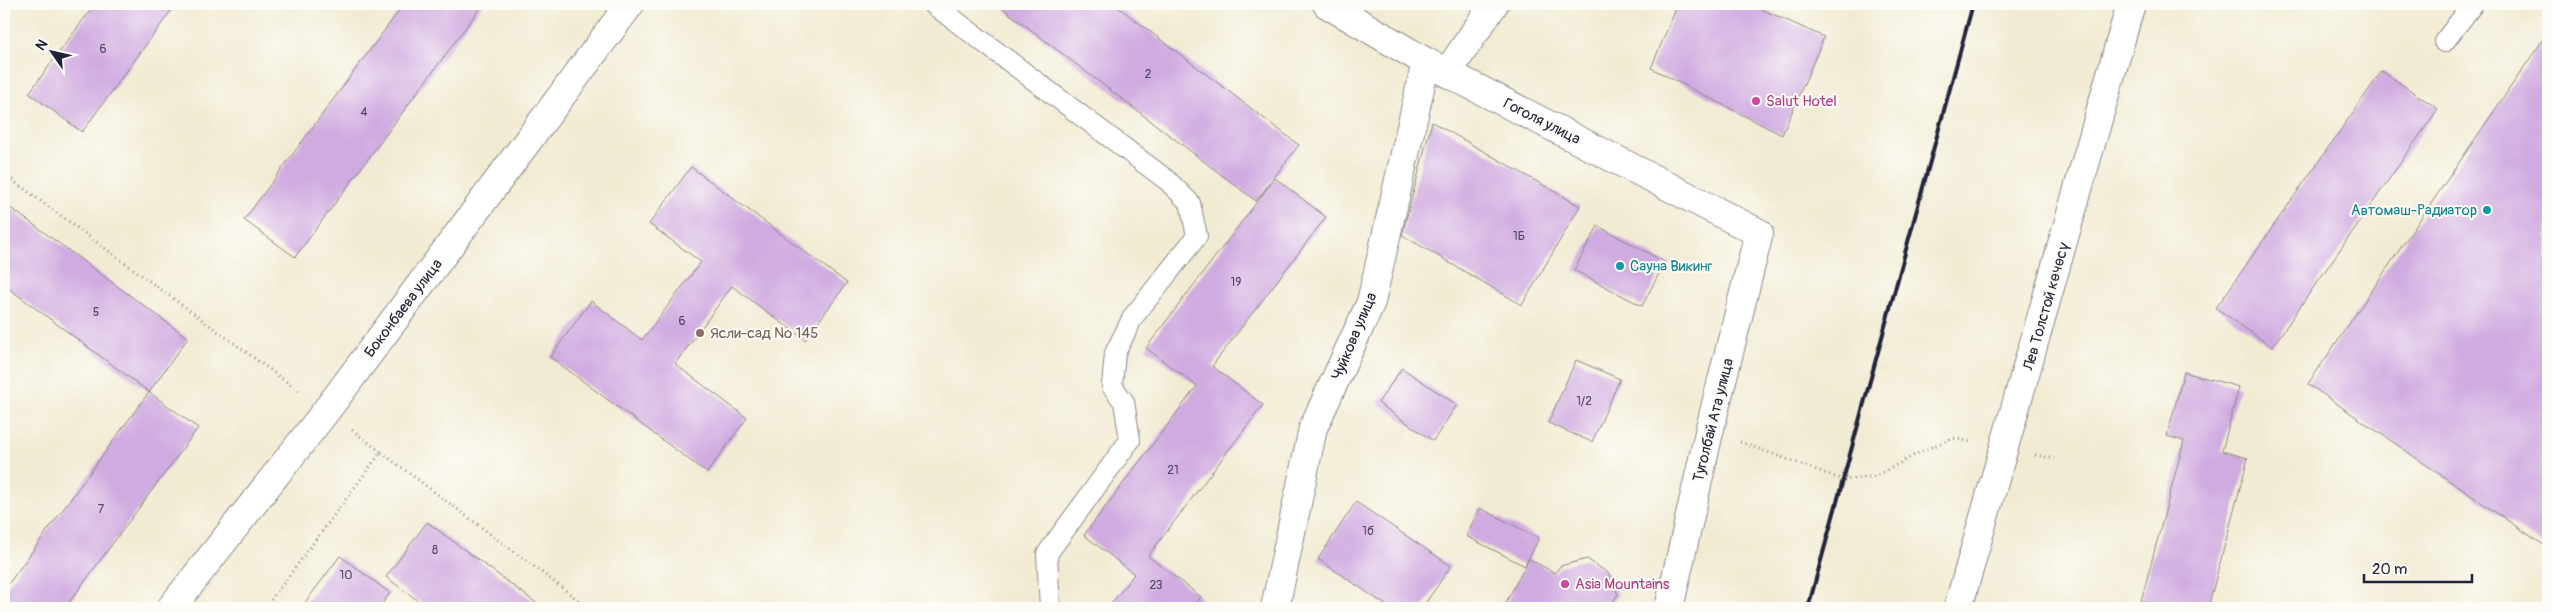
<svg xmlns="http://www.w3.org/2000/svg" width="2552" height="612" viewBox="0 0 2552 612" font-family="Pangolin,sans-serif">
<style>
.building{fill:#d0abe1}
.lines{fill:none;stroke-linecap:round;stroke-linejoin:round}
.service-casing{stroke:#8a8687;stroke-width:22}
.minor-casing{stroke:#8a8687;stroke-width:30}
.primary-casing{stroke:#8a8687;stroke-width:30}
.path{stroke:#8a8687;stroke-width:3;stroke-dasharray:1 4;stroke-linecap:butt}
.service{stroke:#fff;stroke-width:20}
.minor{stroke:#fff;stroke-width:28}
.primary{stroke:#fff;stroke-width:28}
.rail{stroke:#22223b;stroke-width:4}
.hotel-dot{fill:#d1479c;stroke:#fdfcf7;stroke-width:2}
.culture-dot{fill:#0f9aa8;stroke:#fdfcf7;stroke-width:2}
.education-dot{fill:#8d6e63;stroke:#fdfcf7;stroke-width:2}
.labels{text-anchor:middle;stroke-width:4;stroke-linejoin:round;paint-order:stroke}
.number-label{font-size:12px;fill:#4e4464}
.hotel-label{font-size:15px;fill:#b23c85;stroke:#fdfcf7;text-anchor:start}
.street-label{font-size:15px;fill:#22223b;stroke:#fdfcf7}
.culture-label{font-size:15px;fill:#0d838f;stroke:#fdfcf7;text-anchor:end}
.education-label{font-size:15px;fill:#785e54;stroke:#fdfcf7;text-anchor:start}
</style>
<rect width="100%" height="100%" fill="#fdfcf7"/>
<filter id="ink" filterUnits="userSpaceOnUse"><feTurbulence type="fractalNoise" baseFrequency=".02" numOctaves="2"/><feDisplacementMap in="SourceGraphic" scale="10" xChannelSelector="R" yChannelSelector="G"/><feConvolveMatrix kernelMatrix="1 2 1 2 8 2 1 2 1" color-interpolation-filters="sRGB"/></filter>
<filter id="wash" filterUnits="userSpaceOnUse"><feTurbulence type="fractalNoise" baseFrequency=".0096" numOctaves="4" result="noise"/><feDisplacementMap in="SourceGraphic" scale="20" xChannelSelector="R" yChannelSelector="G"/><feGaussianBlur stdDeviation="1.12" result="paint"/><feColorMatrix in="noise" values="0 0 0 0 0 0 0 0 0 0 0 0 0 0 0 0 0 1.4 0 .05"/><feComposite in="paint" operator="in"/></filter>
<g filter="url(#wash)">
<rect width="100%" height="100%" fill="#f2ebd3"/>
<g id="blocks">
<g class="building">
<path d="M95 4H176L82 132 29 93Z"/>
<path d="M404 4H483L295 257 244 220Z"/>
<path d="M997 4H1114L1299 145 1256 201Z"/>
<path d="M1678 4H1750L1824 37 1782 135 1651 68Z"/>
<path d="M2546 35 2548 36V548L2308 384Z"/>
<path d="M2382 71 2438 109 2272 347 2216 308Z"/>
<path d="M1432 122 1580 206 1522 305 1402 235Z"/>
<path d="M691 167 847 283 805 340 732 286 675 364 747 418 707 473 550 357 591 301 642 340 701 262 649 224Z"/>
<path d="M1275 178 1326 217 1212 366 1263 405 1148 556 1201 597 1192 608H1108L1134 574 1084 535 1197 386 1146 348Z"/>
<path d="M4 203 188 338 149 392 4 285Z"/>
<path d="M1598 226 1665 262 1642 306 1574 270Z"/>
<path d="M1576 360 1620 379 1592 442 1548 423Z"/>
<path d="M1402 368 1457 405 1433 441 1378 403Z"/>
<path d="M2184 372 2239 387 2222 451 2248 458 2208 608H2169L2141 601 2184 441 2167 436Z"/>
<path d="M149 392 198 428 65 608H4V590Z"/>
<path d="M1356 502 1451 566 1422 608H1390L1318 559Z"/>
<path d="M1480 508 1539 538 1525 566 1466 536Z"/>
<path d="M427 522 543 608H428L386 577Z"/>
<path d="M340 556 390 593 379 608H301Z"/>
<path d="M1529 559 1555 573 1560 566 1587 559 1608 573 1618 594 1609 608H1503Z"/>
</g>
</g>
</g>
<g filter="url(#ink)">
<use href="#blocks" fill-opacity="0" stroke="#8a8687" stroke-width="1"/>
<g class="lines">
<g class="service-casing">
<g id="service">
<path d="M933 4 1168 181 1190 203 1197 236 1133 317 1115 353 1112 386 1124 402 1130 440 1047 554 1050 608"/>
<path d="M2444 42 2473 4"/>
</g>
</g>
<g class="minor-casing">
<g id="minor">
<path d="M1327 4 1426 62 1759 233 1710 428 1669 608"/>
<path d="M1447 73 1494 4"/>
<path d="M171 608 326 411 630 4"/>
<path d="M1275 608 1313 428 1371 302 1426 62"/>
</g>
</g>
<g class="primary-casing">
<path id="primary" d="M1958 608 2131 4"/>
</g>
<g class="path">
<path d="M4 174 299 391"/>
<path d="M352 430 381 452"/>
<path d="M1740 442 1844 480 1876 476 1920 452 1953 438 1972 442"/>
<path d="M2035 455 2055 459"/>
<path d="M265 608 381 452 589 608"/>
</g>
<use href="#service" class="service"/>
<use href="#minor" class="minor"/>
<use href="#primary" class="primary"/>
<path class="rail" d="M1808 608 1973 4"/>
</g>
</g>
<g class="hotel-dot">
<circle cx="1756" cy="101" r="5"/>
<circle cx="1565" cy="584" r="5"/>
</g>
<g class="culture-dot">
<circle cx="2487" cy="210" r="5"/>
<circle cx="1620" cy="266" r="5"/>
</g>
<circle class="education-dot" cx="700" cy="333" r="5"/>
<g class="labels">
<g class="number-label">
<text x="103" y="53">6</text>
<text x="1148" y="78">2</text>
<text x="364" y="116">4</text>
<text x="1519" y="240">1Б</text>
<text x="1236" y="286">19</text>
<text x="96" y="316">5</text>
<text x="682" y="325">6</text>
<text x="1584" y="405">1/2</text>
<text x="1173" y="474">21</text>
<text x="101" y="513">7</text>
<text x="1368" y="535">1б</text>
<text x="435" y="554">8</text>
<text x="346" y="579">10</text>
<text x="1156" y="589">23</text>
</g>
<g class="hotel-label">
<text x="1766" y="106">Salut Hotel</text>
<text x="1575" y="589">Asia Mountains</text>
</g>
<g class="street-label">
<text transform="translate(1542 121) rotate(27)" y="5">Гоголя улица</text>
<text transform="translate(2046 306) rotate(-74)" y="5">Лев Толстой көчөсү</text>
<text transform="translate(403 308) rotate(-53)" y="5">Боконбаева улица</text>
<text transform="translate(1354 336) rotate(-67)" y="5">Чуйкова улица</text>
<text transform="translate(1713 420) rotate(-76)" y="5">Туголбай Ата улица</text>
</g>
<g class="culture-label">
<text x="2477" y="215">Автомаш-Радиатор</text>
<text x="1630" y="271" text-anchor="start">Сауна Викинг</text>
</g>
<g class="education-label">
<text x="710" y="338">Ясли-сад № 145</text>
</g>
</g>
<rect width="2552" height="612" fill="none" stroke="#fdfcf7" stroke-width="20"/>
<g transform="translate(52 52) rotate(304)" stroke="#fdfcf7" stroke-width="4" paint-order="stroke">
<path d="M0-4L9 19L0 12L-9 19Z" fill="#22223b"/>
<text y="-8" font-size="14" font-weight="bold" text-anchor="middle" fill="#22223b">N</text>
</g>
<path d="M2364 574v8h108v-8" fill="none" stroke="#22223b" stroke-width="2.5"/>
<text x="2372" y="574" font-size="15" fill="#22223b" stroke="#fdfcf7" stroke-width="4" paint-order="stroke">20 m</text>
</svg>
